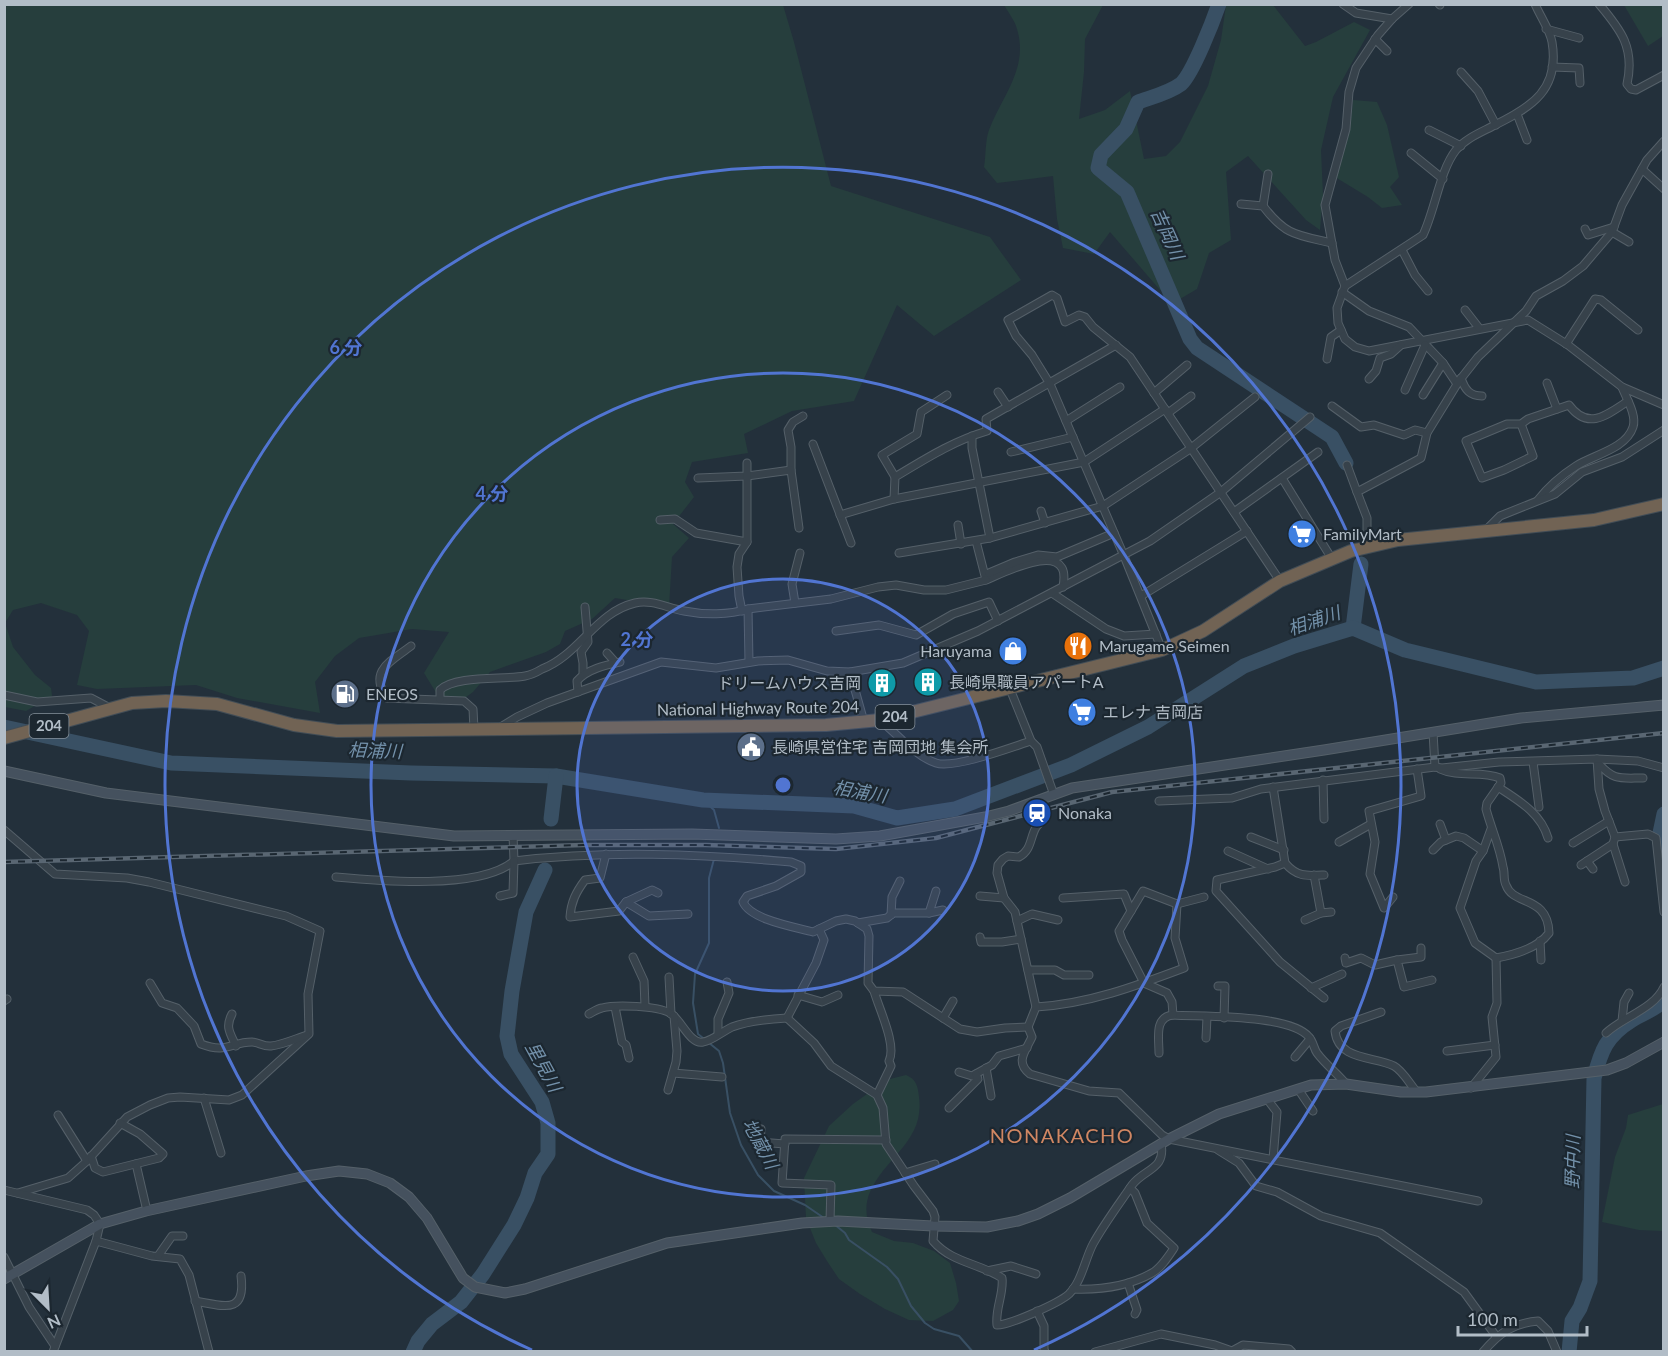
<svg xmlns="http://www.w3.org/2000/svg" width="1668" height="1356" viewBox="0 0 1668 1356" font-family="Lato,'Noto Sans JP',sans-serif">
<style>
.green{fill:#263e3d}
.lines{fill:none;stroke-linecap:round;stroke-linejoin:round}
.stream{stroke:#395064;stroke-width:2}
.river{stroke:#395064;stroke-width:15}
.street-casing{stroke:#556069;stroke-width:9}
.secondary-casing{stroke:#556069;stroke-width:11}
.highway-casing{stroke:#424d56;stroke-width:14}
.street{stroke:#37424b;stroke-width:7}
.secondary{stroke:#45515e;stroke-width:9}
.highway{stroke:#716354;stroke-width:12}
.rail-casing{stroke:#596672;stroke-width:4.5}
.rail{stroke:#1c2730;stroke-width:2;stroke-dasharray:7;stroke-linecap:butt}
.ring{fill:none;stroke:#5175d2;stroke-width:3}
.labels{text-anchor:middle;stroke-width:4.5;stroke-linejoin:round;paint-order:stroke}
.shield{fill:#1c2730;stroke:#85909a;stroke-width:1.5}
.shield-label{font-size:15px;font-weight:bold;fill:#b2bdc7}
.poi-label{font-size:16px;fill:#b2bdc7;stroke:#1c2730;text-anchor:start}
.street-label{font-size:16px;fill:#b2bdc7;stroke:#1c2730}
.water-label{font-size:18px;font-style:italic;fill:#7391aa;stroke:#1c2730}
.quarter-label{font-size:20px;letter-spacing:1.5px;fill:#d18763;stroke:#1c2730}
.centre{fill:#5175d2;stroke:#1c2730;stroke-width:3}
.ring-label{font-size:18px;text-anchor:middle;font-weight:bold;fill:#5175d2;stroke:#1c2730;stroke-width:4.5;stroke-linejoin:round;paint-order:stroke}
</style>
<rect width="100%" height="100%" fill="#23303b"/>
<g class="green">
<path d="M4 5H783L794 42 831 186 990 237 1021 280 934 336 897 305 854 401 792 411 744 434 748 453 692 462 685 482 694 497 673 524 689 538 672 557 669 607 615 598 592 619 565 631 560 644 546 652 490 672 473 692 458 703 440 699 424 673 449 632 412 629 359 638 335 656 315 682 320 713 237 698 196 685 97 689 77 685 89 631 77 615 41 603 13 610 5 623 13 647 35 675 51 688 52 696 26 711 5 707Z"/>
<path d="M1004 5H1103L1085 39 1084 72 1079 119 1105 110 1130 91 1144 159 1166 156 1180 142 1208 86 1221 40 1226 5H1273L1305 46 1316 42 1354 22 1370 30 1333 97 1321 150 1323 195 1320 230 1306 220 1248 156 1226 172 1231 240 1209 253 1197 289 1180 299 1160 290 1110 232 1094 254 1063 248 1057 219 1053 176 997 183 984 167C986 155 985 141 989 130 1002 96 1029 68 1017 29 1015 21 1008 12 1004 5Z"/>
<path d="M1624 5H1663V36L1648 46Z"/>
<path d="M1353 100 1377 102 1387 125 1399 177 1390 187 1402 205 1382 208 1368 197 1335 177C1344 151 1351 127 1353 100Z"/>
<path d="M906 1075C916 1079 918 1086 919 1097 925 1141 885 1157 870 1192 864 1206 866 1219 872 1232L894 1241 913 1243 934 1251 950 1263 956 1283 959 1301 953 1310 933 1321 909 1320 885 1309 860 1294 839 1279 827 1261 816 1243 806 1218 804 1178 829 1126 853 1104 877 1087 890 1079Z"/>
<path d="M1663 1104V1231L1639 1230 1602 1222 1615 1157 1626 1128 1628 1115Z"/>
</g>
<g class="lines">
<g class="stream">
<path d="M703 800 714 810 719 828"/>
<path d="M714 859 709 878V943L695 974 693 1003 698 1034 719 1051 723 1063 730 1113 741 1145 758 1175 774 1191 805 1205 824 1218"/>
<path d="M834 1224 845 1233 849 1240 887 1267 898 1279 911 1306 925 1323 934 1329 959 1336 973 1352"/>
</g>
<g class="river">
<path d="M1219 4C1213 21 1193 73 1181 84 1169 93 1152 97 1138 102L1126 129 1101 155 1098 168 1127 192 1190 339 1197 348 1332 437 1346 463"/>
<path d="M1353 628 1361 564"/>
<path d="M4 727 171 763 411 773 556 776 703 800 854 806 897 818 955 809 1071 765 1148 727 1244 666 1294 646 1353 628 1405 650 1536 682 1633 678 1664 668"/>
<path d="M1664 814 1660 833 1664 865"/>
<path d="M551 819 556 776"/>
<path d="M413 1352 418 1341 432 1324 461 1302 483 1274 514 1225 527 1198 535 1173 548 1154V1123L542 1102 511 1054 507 1036 512 991 526 912 545 870"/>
<path d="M1569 1352 1572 1321 1580 1308 1590 1281 1594 1078C1601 1051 1606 1036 1632 1020 1643 1013 1655 1010 1664 1000"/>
</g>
<g class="street-casing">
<g id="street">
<path d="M1343 4 1356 13 1392 19"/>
<path d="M1409 4 1392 19 1378 35 1356 68 1349 92 1346 129 1325 205 1335 260 1345 286 1337 308 1338 323 1345 339 1355 347 1369 351 1528 320 1568 345 1622 387 1664 405"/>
<path d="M1439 4 1440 5"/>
<path d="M1599 4C1621 30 1635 48 1627 84L1631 89 1636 90 1664 75"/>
<path d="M1546 29 1579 38"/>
<path d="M1375 39 1387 51"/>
<path d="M1552 67 1579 68 1580 83"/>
<path d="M1461 72 1478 91 1496 125"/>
<path d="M1517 114 1527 140"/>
<path d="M1429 130 1461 146"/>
<path d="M1411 153 1443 179"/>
<path d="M1642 169 1664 189"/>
<path d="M1241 204 1263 206C1286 236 1297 235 1332 243"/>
<path d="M1263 206 1268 174"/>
<path d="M1585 229 1588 235 1614 227"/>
<path d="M1612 232 1629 242"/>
<path d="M1402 250 1415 275 1428 291"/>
<path d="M1345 286 1423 235C1435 210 1440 170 1456 150 1466 138 1482 132 1495 125 1532 107 1560 89 1552 42 1550 30 1540 16 1535 4"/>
<path d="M1342 292 1369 311 1409 327 1443 363 1457 384"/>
<path d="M1465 310 1479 328"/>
<path d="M1566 344 1595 299 1601 300 1638 330"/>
<path d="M1327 359 1331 337 1341 330"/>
<path d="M1461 378C1465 390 1470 396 1482 396"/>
<path d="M1369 379 1376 371 1380 358 1391 354 1401 345"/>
<path d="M1547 383 1557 409"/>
<path d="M1405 390 1425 345"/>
<path d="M998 392 1008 407"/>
<path d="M1154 393 1187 365"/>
<path d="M1423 395 1443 363"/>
<path d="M1332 406 1361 427 1374 425 1404 435 1415 430 1427 433"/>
<path d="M1168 413 1191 396"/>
<path d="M1066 421 1120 387"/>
<path d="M1521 424 1533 456 1504 470 1482 478 1466 441 1507 424H1521L1528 419 1569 405C1588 431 1607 415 1628 401"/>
<path d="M813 444 851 543"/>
<path d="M1011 452 1073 437"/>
<path d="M1347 465 1357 492"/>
<path d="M791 470V447L788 430 793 422 803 416"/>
<path d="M895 477 882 455 917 434 921 412 947 395"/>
<path d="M698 478 747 476 791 470 799 528"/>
<path d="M1282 478 1332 559"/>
<path d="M894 499 895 477C925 459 953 441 987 431L986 419 1116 345"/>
<path d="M1538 500C1549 486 1562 475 1576 466 1593 455 1626 449 1633 427 1637 415 1626 398 1622 387"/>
<path d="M1041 511 1045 523"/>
<path d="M1234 512 1318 452"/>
<path d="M840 515 894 499 1084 462 1165 409"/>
<path d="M660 520 675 519 696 533 747 542"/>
<path d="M958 525 961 544"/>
<path d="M1487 529 1500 516 1555 494 1582 472 1622 457 1664 430"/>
<path d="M990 538 1103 506 1190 449 1255 397"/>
<path d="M976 541 986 580C1001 574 1051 548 1062 568 1065 573 1064 581 1063 587"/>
<path d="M1367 547V518L1357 492 1421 458 1427 433 1459 381 1478 357 1526 311 1536 296 1563 281 1583 266 1612 232 1622 205 1647 160 1664 141"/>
<path d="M899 553 990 538 972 448V436"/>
<path d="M989 573 1015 562 1038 555 1057 557 1114 533"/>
<path d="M1052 593 1106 629 1124 636 1156 634"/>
<path d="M1141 596 1247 531"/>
<path d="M795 603 792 584 800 553"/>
<path d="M748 609 831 599 878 587 896 585 924 590H946L986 580"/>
<path d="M742 611 739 596 737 567 739 554 747 542V463"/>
<path d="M836 631 879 625 916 635 953 614 989 602 998 621"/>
<path d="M411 646C390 662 369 670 386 698L464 701 473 709 474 729"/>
<path d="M1162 650 1124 556 1050 384 1032 355 1016 336 1008 320 1052 295 1057 298 1065 322 1079 315 1085 317 1093 327 1130 357 1280 581"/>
<path d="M607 653 616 663"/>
<path d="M850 672 864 722"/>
<path d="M583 674V663L581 652 588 642 585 607"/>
<path d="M1010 689 1031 741 1037 747 1054 795"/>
<path d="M578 692 577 681C587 669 606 665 620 662"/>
<path d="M4 695 37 702 91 698 110 708"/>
<path d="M440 699V690C455 675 504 680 525 676 531 675 537 672 542 669 579 655 596 612 635 603 652 599 667 608 684 611 704 615 729 615 748 609L749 662"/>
<path d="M880 720C897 734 915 756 936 763 954 769 1012 747 1031 741"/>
<path d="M499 728 517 717 547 703 661 662 716 668 758 661 788 660 827 671 850 672 903 663 978 631 1150 541 1221 492 1310 417"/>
<path d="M1433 732 1435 767"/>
<path d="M1597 759 1599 789 1605 811 1615 837 1613 844 1625 882"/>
<path d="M1533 762 1539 807"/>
<path d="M1598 763C1614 781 1620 778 1643 778"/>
<path d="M1440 769C1459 778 1481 770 1500 778L1501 783 1487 803 1486 809C1491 828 1500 847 1503 867 1505 872 1503 880 1506 885 1513 906 1548 895 1549 933 1538 948 1513 955 1496 958L1475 943 1460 908 1476 861 1483 851 1491 829"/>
<path d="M1323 780 1324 819"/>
<path d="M1273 787 1285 863 1275 867 1217 880 1216 891 1280 962 1324 998"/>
<path d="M1498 787C1518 800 1541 813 1548 838"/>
<path d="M1159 801 1232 798 1261 789 1435 767 1442 768 1499 762 1597 759 1638 761 1664 768"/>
<path d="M1440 824 1446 840"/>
<path d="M4 830 55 874 127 878 149 882 286 916 320 931 308 994 309 1034 242 1095 229 1100 180 1097 168 1098 150 1105 127 1117 87 1161 68 1178 18 1193"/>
<path d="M513 835 514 861C606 850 699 854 791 862L801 866V872L776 886 747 896 743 902C751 920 795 927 813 932L836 921 846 919 855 921 867 929 869 936 868 983 874 991 903 992 960 1029 977 1032 1005 1028 1028 1027"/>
<path d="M1251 837 1284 850"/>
<path d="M1615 837 1648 834 1656 838 1664 912"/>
<path d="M1339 842 1371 824"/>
<path d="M1573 843 1609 821"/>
<path d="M1433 850 1441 842 1456 836 1464 838 1483 851"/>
<path d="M1228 851 1268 869"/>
<path d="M606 854 600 878 585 880C576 892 571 902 570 917L619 911 626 902 649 916 688 914"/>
<path d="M1587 861 1593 869"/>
<path d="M1285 863C1297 877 1306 876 1324 875"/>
<path d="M1581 865 1613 844"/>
<path d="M1314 875 1321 913 1331 912"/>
<path d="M336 877C380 881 480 890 514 861"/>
<path d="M500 896 513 893 514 861"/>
<path d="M980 896 1004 898"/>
<path d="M1204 897 1177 904 1143 891 1119 931 1122 940 1144 983 1167 993 1172 1002 1173 1015C1203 1017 1290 1014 1309 1037 1313 1041 1314 1049 1317 1053 1326 1065 1337 1073 1346 1084"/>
<path d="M1393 897 1384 908 1370 874 1375 842 1369 811 1421 796 1417 769"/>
<path d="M1063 898 1124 894 1131 911"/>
<path d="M626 902 652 890 658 893"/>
<path d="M1177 904 1175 938 1184 968C1136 986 1088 1004 1036 1007L1028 1027 1032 1037C1025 1052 1015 1062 1030 1074L1089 1091 1119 1093 1162 1135 1169 1139 1478 1201"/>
<path d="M929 913 936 891"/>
<path d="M891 915 892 897 900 881"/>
<path d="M1305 920 1321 913"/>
<path d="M1017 921 1032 914 1058 920"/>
<path d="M858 923 887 918 893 913H929L943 910"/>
<path d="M980 937 981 942H1002L1021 939"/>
<path d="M1540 941 1541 960"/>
<path d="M1421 948V957L1397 960 1404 987 1432 980"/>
<path d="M633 957 644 981 645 1006"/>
<path d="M1345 958 1346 963 1361 958 1375 965 1397 960"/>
<path d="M1028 970H1055L1064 975H1089"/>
<path d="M669 977 671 1014"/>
<path d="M150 983 162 1003 177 1008 194 1026 201 1044C227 1054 231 1042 252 1042 258 1042 264 1047 271 1046 282 1045 295 1039 307 1035"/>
<path d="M1218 986H1225L1224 1018"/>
<path d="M1311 988 1342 974"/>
<path d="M874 991C879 1009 897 1045 889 1061L891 1066 877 1095"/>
<path d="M798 995 822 1002 838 995"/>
<path d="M4 1001 7 999"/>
<path d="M615 1007 622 1042 626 1045 629 1058"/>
<path d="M1036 1007 1015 912 1004 898 997 873 998 865 1003 859 1008 856 1019 857C1036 848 1027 828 1046 818"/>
<path d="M1381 1012 1341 1026 1335 1031C1338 1061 1375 1056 1394 1066 1402 1070 1410 1084 1416 1091"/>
<path d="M232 1014C225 1027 230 1033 236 1046"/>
<path d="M589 1014C593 1012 597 1009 602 1008 616 1004 657 1006 670 1013 681 1019 690 1045 703 1042 712 1041 723 1031 732 1027 748 1021 769 1019 787 1018"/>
<path d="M787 1018 814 1043 831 1066 877 1095 883 1108 886 1144 914 1186 933 1211 935 1217 933 1241C952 1263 979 1263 1002 1278 1004 1294 995 1308 997 1325 1010 1325 1059 1303 1069 1294 1082 1281 1085 1259 1093 1244 1104 1224 1119 1204 1132 1185 1145 1168 1166 1170 1161 1143"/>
<path d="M787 1018 816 963 824 940 819 929"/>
<path d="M943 1018 953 1001"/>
<path d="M1622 1021 1624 1002 1629 993"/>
<path d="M718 1033V1019L729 993 727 982"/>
<path d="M1606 1033C1623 1017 1654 1009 1664 987"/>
<path d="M1206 1038 1207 1017"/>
<path d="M1447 1051 1495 1045"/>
<path d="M1159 1053C1159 1038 1154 1017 1173 1015"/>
<path d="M1295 1057 1310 1039"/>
<path d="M986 1068 991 1096"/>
<path d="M959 1072 972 1076 992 1065 999 1056 1027 1048"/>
<path d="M673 1073 722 1077"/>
<path d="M1471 1088 1496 1057 1492 1017 1497 1003 1496 958"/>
<path d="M1298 1089 1313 1111"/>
<path d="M668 1090 676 1062 677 1051 674 1016"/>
<path d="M204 1098 221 1153"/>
<path d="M1267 1099 1277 1112 1273 1159"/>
<path d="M949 1108 978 1079 976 1074"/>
<path d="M58 1115 87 1161"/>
<path d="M761 1129 760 1142 785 1144"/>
<path d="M1218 1150 1239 1163 1256 1186 1277 1192 1321 1216 1380 1233 1464 1292 1496 1336"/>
<path d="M91 1156 95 1168 103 1172 159 1158 163 1154 140 1134 120 1123"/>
<path d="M136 1164 147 1211"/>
<path d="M905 1173 935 1164"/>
<path d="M4 1190 87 1210 94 1215 100 1224 96 1241 53 1352"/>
<path d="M830 1221 831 1185 782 1183 785 1139 886 1140"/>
<path d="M96 1241 152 1256 180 1259 189 1275 209 1352"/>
<path d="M158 1256 172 1236H183"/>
<path d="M4 1257 29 1307 55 1346"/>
<path d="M987 1271 1011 1266 1036 1274"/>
<path d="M1128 1283 1137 1310 1135 1314"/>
<path d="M1073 1289C1099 1290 1129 1286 1152 1273 1161 1268 1168 1257 1174 1248L1147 1223 1135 1193 1130 1188"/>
<path d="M195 1301C224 1306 246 1315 241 1276"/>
<path d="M1037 1311 1044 1326V1349L1045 1352"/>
<path d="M1095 1352 1161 1334 1215 1345 1232 1351 1243 1345 1289 1349 1292 1352"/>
<path d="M1483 1352C1499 1333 1513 1323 1538 1321L1548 1331 1557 1352"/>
</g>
</g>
<g class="secondary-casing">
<g id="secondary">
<path d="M4 771 106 793 454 836 692 834 836 839 880 836 985 817 1009 811 1072 788 1324 750 1521 718 1664 705"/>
<path d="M4 1279 100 1224 146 1211 306 1176 339 1171 367 1174 390 1183 409 1197 427 1218 463 1278 475 1287 505 1293 525 1289 667 1243 802 1223 838 1221 933 1226 987 1227 1018 1221 1038 1214 1070 1198 1169 1139 1219 1114 1311 1085 1346 1084 1401 1092H1426L1607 1070 1626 1063 1664 1042"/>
</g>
</g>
<g class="highway-casing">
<path id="highway" d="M4 738 132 703 166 701 217 704 294 725 337 731 826 725 880 720 1162 650 1203 631 1280 581 1351 551 1398 540 1594 520 1664 504"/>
</g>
<use href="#street" class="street"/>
<use href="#secondary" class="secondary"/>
<use href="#highway" class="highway"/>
<g class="rail-casing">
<path id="rail" d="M4 862 583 845H706L836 849 936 838 1112 792 1664 733"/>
</g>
<use href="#rail" class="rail"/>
</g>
<circle cx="783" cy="785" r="206" fill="#5175d2" fill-opacity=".12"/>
<g class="ring">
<circle cx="783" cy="785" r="206"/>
<circle cx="783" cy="785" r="412"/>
<path d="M532 1350A618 618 0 1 1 1034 1350"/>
</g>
<defs>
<g id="supermarket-disc" transform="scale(1.5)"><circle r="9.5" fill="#3f7fe0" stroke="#1c2730"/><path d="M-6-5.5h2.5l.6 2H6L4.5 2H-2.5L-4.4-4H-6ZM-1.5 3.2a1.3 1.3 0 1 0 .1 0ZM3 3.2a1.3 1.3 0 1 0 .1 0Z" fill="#fff"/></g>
<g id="restaurant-disc" transform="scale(1.5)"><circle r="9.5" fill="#e8710a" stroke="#1c2730"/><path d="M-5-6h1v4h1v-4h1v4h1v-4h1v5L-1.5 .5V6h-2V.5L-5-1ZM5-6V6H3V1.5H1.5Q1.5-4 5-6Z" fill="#fff"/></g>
<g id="shop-disc" transform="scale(1.5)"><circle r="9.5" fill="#3f7fe0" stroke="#1c2730"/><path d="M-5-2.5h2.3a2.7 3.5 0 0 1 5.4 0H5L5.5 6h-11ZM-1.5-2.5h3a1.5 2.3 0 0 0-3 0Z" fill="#fff"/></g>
<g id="building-disc" transform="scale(1.5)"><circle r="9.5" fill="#0f9aa8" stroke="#1c2730"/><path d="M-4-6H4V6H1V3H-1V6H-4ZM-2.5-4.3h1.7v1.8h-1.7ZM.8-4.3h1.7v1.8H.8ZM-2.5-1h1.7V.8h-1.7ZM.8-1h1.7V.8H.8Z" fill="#fff"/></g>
<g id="fuel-disc" transform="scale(1.5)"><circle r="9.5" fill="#5c6f8a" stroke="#1c2730"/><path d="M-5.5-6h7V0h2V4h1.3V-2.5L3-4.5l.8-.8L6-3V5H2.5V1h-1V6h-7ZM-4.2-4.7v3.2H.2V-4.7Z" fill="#fff"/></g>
<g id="civic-disc" transform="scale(1.5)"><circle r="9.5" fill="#5c6f8a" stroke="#1c2730"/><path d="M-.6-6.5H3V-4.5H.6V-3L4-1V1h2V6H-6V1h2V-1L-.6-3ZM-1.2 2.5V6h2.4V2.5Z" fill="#fff"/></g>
<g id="station-disc" transform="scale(1.5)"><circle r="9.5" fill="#1a4fb4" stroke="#1c2730"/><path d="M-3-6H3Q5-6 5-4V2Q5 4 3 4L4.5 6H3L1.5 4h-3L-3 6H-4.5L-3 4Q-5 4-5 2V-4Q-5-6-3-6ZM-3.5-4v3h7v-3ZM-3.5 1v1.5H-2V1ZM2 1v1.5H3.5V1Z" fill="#fff"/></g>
</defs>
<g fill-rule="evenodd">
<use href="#supermarket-disc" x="1302" y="534"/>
<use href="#restaurant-disc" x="1078" y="646"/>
<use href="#shop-disc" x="1013" y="651"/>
<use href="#building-disc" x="928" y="682"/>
<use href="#building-disc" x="882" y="683"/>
<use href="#fuel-disc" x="345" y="694"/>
<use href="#supermarket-disc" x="1082" y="712"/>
<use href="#civic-disc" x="751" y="747"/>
<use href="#station-disc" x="1037" y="813"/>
</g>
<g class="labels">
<g class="shield">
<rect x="875.5" y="705" width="39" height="24" rx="4.5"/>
<rect x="29.5" y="714" width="39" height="24" rx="4.5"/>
</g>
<g class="shield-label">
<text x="895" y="722">204</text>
<text x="49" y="731">204</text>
</g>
<g class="poi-label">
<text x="1323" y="540">FamilyMart</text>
<text x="1099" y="652">Marugame Seimen</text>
<text x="992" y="657" text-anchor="end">Haruyama</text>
<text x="949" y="688">長崎県職員アパートA</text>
<text x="861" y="689" text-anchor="end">ドリームハウス吉岡</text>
<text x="366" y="700">ENEOS</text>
<text x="1103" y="718">エレナ 吉岡店</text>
<text x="772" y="753">長崎県営住宅 吉岡団地 集会所</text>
<text x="1058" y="819">Nonaka</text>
</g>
<g class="street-label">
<text transform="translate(758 708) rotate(-1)" y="6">National Highway Route 204</text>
</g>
<g class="water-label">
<text transform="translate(1167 234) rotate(66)" y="6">吉岡川</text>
<text transform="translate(1314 621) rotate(-19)" y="6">相浦川</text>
<text transform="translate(375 751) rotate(2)" y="6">相浦川</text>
<text transform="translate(860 792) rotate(10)" y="6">相浦川</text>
<text transform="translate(543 1067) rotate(61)" y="6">里見川</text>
<text transform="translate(760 1144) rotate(62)" y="6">地蔵川</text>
<text transform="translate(1573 1162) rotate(-89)" y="6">野中川</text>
</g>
<g class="quarter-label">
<text x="1062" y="1143">NONAKACHO</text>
</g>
</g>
<circle cx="783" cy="785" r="9" class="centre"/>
<g class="ring-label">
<text x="346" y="354">6 分</text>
<text x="492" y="500">4 分</text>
<text x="637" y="646">2 分</text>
</g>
<rect width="1668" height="1356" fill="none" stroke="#b2bdc7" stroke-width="12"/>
<g transform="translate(48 1308) rotate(156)" stroke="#1c2730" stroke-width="4.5" paint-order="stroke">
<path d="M0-4.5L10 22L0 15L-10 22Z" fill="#b2bdc7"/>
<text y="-9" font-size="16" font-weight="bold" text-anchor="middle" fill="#b2bdc7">N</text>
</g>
<path d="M1458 1326v9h129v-9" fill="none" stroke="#b2bdc7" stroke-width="3"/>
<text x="1467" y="1326" font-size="18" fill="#b2bdc7" stroke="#1c2730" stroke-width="4.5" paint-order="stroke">100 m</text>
</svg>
